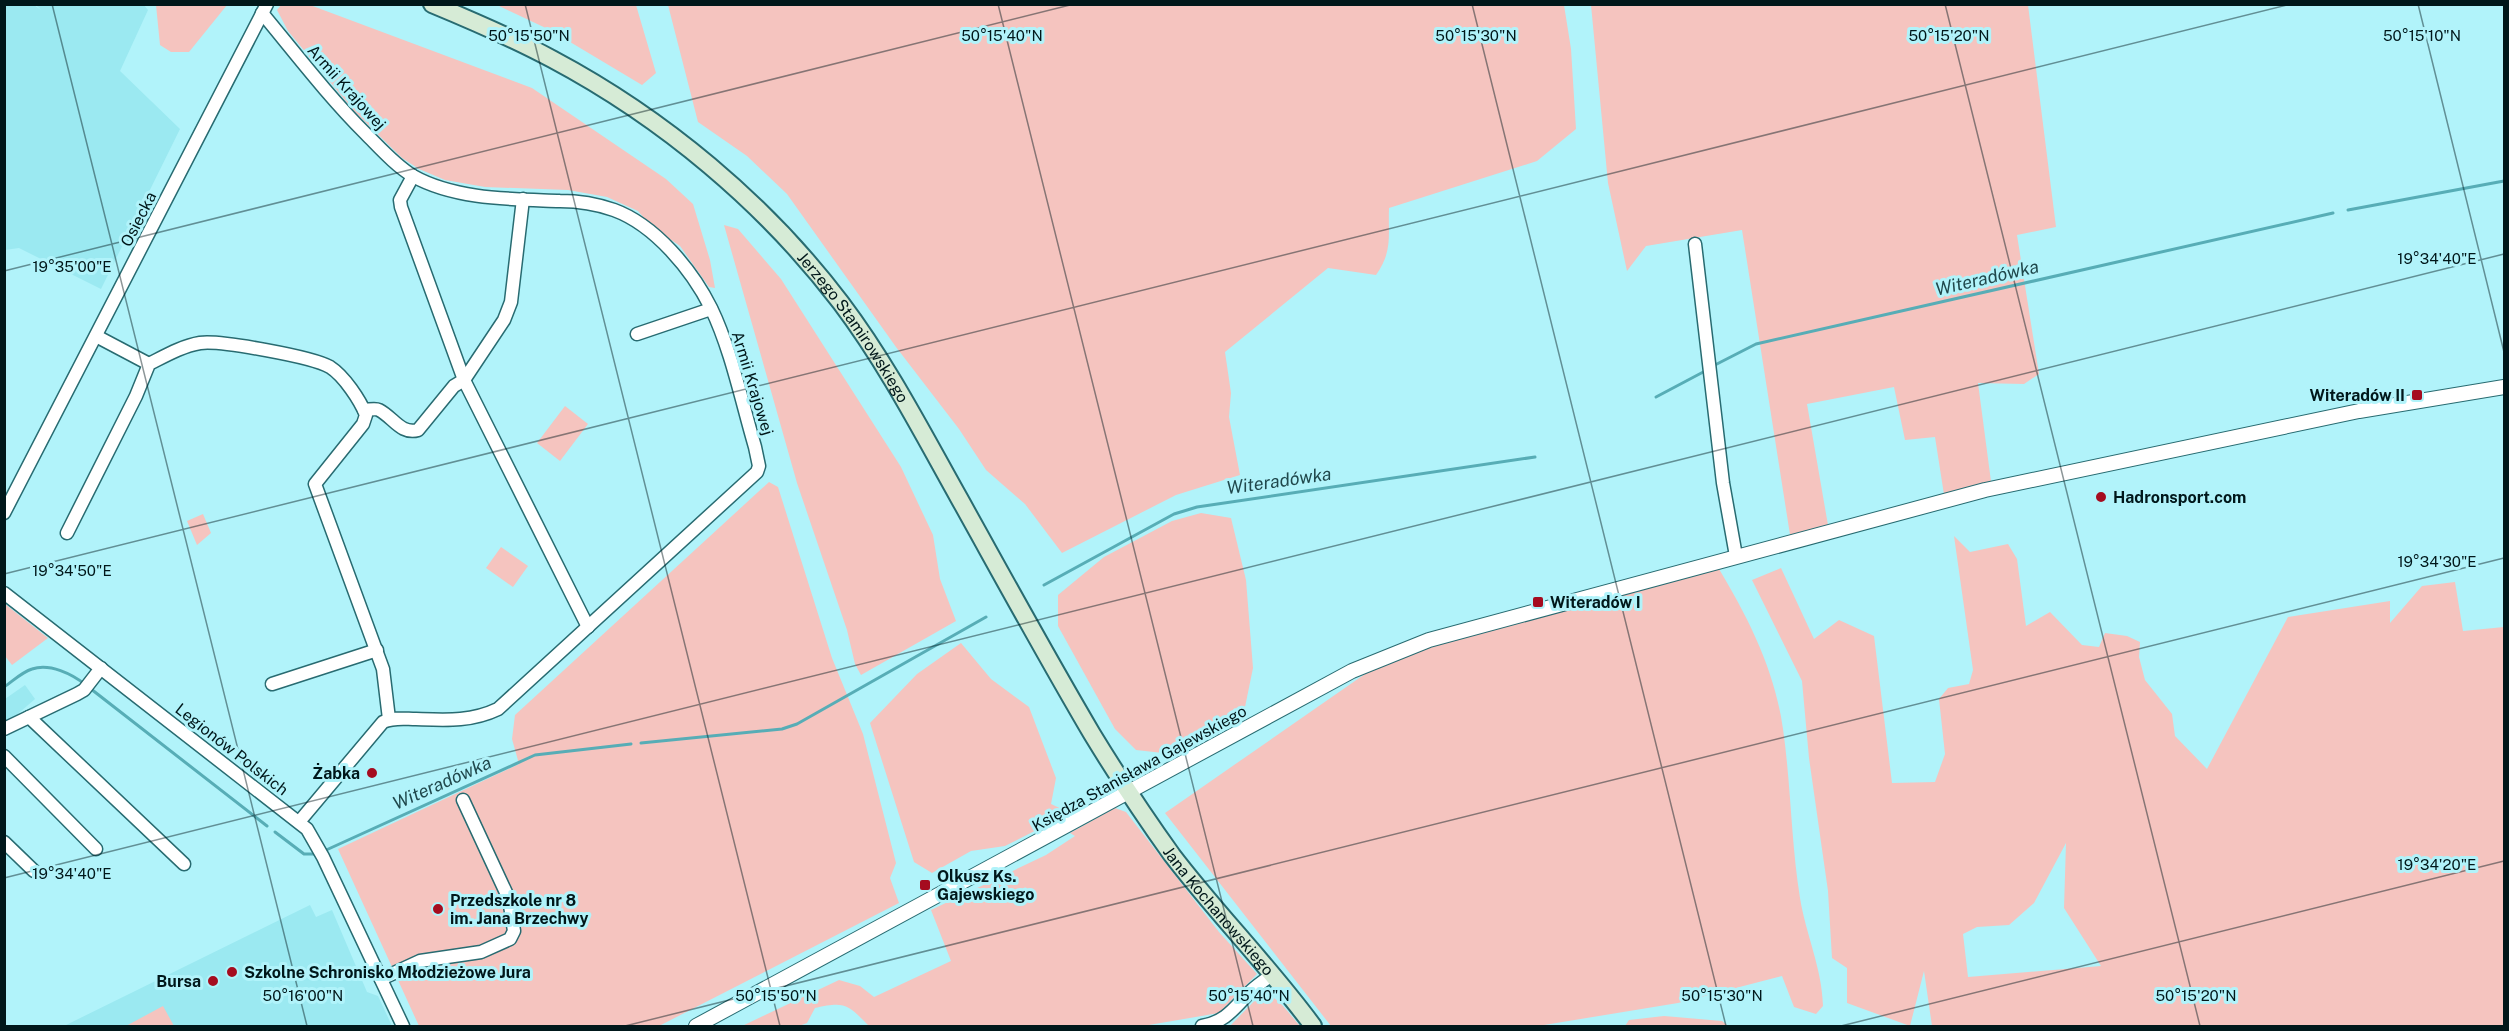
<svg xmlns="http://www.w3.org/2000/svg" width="2509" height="1031" viewBox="0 0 2509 1031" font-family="'Public Sans',sans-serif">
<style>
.built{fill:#9be9f1}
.green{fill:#f5c4bf;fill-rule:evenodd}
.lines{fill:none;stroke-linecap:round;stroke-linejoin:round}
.stream{stroke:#57adb6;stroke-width:3}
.minor-casing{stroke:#286b71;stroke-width:15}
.tertiary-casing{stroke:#286b71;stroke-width:16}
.secondary-casing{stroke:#286b71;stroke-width:20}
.minor{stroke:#fff;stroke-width:12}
.tertiary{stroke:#fff;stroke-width:14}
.secondary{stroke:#d6ebd6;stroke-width:16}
.ticks{fill:none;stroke:#00171a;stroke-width:1.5;stroke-opacity:0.45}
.poi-dot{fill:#a50c1f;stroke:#b1f3fa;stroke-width:2}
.labels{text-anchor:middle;stroke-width:6;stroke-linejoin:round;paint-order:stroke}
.street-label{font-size:16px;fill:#00171a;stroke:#b1f3fa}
.poi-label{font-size:16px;font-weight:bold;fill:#00171a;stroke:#b1f3fa;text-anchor:start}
.water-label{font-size:18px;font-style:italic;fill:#20484c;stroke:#b1f3fa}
.ticks-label{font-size:15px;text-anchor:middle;fill:#00171a;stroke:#b1f3fa;stroke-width:6;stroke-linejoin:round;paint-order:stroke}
</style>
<rect width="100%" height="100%" fill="#b1f3fa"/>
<g class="built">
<path d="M5 4 34 5 41 10 36 5 143 4 148 10 120 71 180 129 101 289 19 248 5 250Z"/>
<path d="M25 685 35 699 5 725V699Z"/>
<path d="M310 905 316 917 332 910 367 992 378 996 392 1026H64Z"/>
</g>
<g class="green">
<path d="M156 5V4L227 5 189 52H171L160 45Z"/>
<path d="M281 5H310L532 88 666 179 693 204 710 260 715 288 709 287 680 246 651 226 638 211 607 197 568 190 485 187 445 180 419 169 402 158 354 111 288 31 277 10Z"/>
<path d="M497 5H636L656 73 642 85 550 30Z"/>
<path d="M668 5H1564L1571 49 1576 129 1537 161 1389 208C1388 236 1393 251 1376 275L1328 268 1225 352 1231 393 1229 417 1240 475 1176 495 1062 553 1025 504 986 470 959 429 896 347 787 194 747 156 698 122Z"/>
<path d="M1591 5H2028L2056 227 2017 235 2039 374 2024 384 1978 383 1992 489 1945 501 1935 437 1905 440 1894 387 1807 404 1829 531 1791 541 1742 230 1646 246 1627 271 1608 183Z"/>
<path d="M724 225 738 229 781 279 901 467 933 535 940 579 956 621 861 675 855 664 847 630 797 483Z"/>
<path d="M565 406 588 424 560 461 537 443Z"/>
<path d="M769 482 778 487 832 658 863 734 896 863 890 878 899 903 659 1026H419L338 849 519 764 512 739 515 715Z"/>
<path d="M1201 513 1231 518 1246 580 1253 668 1245 707 1163 753 1136 750 1115 729 1058 626V595L1104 557 1172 521Z"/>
<path d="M203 514 211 533 197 545 187 521Z"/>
<path d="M1954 536 1970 552 2008 544 2017 559 2026 626 2050 612 2082 645 2099 647 2105 633 2127 636 2140 642 2139 657 2145 680 2172 714 2175 736 2207 769 2288 617 2390 601V623L2422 586 2455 582 2463 631 2504 627V1026H1932L1924 971 1910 1026 1847 1003V968L1832 958 1828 891 1809 758 1802 681 1752 580 1781 568 1814 639 1839 620 1874 636 1892 783 1935 782 1945 754 1939 699 1948 688 1969 684 1973 670ZM2066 843 2064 908 2101 966 1968 977 1963 934 1977 927 2009 925 2034 903Z"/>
<path d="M501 547 528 566 513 587 486 568Z"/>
<path d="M1719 569C1749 619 1775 671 1783 729 1791 785 1791 842 1800 898 1806 935 1822 968 1823 1006L1816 1014 1794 1007 1782 976 1678 1003 1538 1026H1331L1165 813 1388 658 1453 638Z"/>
<path d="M5 604 48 638 12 665 5 656Z"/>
<path d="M961 643 991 679 1029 707 1056 778 1051 804 1066 811V815L1005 846 971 851 932 873 914 862 870 723 917 674Z"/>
<path d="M1115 808 1126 812 1219 932 1257 974 1219 1013 1143 1026H869C848 1005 846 1001 815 1008L807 1023 799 1026H742L839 980 860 986 874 997 951 961 931 910 1046 855 1075 836 1070 833Z"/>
<path d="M1263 992C1279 997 1290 1015 1300 1026H1230Z"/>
<path d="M163 1006 174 1026H126Z"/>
<path d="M1664 1016 1722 1021 1728 1026H1625L1629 1020Z"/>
</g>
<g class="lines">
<g class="stream">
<path d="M2348 210 2504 181"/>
<path d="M1713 366 1756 344 2333 213"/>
<path d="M1656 397 1707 370"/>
<path d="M1044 585 1174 514 1197 507 1535 457"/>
<path d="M4 687C13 681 22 672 32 669 50 663 72 674 86 685"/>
<path d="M91 689 267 826"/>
<path d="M641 743 782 729 797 724 986 617"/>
<path d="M275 832 304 854H318"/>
<path d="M324 851 535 755 631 744"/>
</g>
<g class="minor-casing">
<g id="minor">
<path d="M262 13C296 54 328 96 366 134 380 148 396 166 413 176 456 200 513 199 560 201 578 201 597 204 614 210 655 225 692 270 711 308 731 349 742 403 755 447L759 466 757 472 498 709C471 722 445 720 416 719 405 719 393 717 383 722L299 822"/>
<path d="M413 176 400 200 401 207 464 380 588 627"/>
<path d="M1695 244 1723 483 1736 556"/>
<path d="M637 334 711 309"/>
<path d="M96 336 149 364"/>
<path d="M364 410C369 410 375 408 379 410 393 417 401 435 418 430L454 386 464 380 504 320 511 302 523 199"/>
<path d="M4 513 267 4"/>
<path d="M67 533 136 396 149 364C165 356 182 346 200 343 220 340 313 357 330 367 344 376 360 400 366 415L363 424 315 484 383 669 389 719"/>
<path d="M4 593 307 829 323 857 403 1026"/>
<path d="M272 684 377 650"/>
<path d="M29 717 184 864"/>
<path d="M4 729 77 694 84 690 101 668"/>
<path d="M4 756 96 849"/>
<path d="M4 842 34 871"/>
<path d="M381 979 420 961 481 952 510 939 514 931 509 899 463 800"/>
<path d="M1202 1026C1224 1022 1232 1011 1247 995 1254 987 1264 981 1273 974"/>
</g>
</g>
<g class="tertiary-casing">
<path id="tertiary" d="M696 1026 1352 671 1429 640 1985 490 2359 411 2504 387"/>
</g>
<g class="secondary-casing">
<g id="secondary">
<path id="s1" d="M432 4C473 21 513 38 552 59 663 118 765 203 841 303 887 364 922 432 959 498 1003 577 1046 656 1092 734 1117 775 1144 816 1172 855 1217 914 1269 966 1313 1026"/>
</g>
</g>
<use href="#minor" class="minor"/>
<use href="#tertiary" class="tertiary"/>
<use href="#secondary" class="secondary"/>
</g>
<path class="ticks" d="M52 4 307 1026M525 4 780 1026M998 4 1253 1026M1472 4 1726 1026M1945 4 2200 1026M2418 4 2504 352M4 271 1074 4M4 574 2291 4M4 878 2504 254M625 1026 2504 558M1841 1026 2504 861"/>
<g class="poi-dot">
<rect x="2411" y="389" width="12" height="12" rx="3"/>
<circle cx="2101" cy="497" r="6"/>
<rect x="1532" y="596" width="12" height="12" rx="3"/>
<circle cx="372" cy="773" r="6"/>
<rect x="919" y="879" width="12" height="12" rx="3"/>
<circle cx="438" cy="909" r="6"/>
<circle cx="232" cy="972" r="6"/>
<circle cx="213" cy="981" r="6"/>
</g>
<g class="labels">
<g class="street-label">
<text transform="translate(347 87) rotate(48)" y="6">Armii Krajowej</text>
<text transform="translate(138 219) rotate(-63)" y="6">Osiecka</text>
<text dy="6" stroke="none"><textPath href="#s1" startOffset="540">Jerzego Stamirowskiego</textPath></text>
<text transform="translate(753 383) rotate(73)" y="6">Armii Krajowej</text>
<text transform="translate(232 749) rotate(38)" y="6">Legionów Polskich</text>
<text transform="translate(1139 768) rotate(-29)" y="6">Księdza Stanisława Gajewskiego</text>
<text dy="6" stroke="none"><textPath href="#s1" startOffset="1230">Jana Kochanowskiego</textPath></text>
</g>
<g class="poi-label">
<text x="2405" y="401" text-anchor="end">Witeradów II</text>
<text x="2113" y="503">Hadronsport.com</text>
<text x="1550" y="608">Witeradów I</text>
<text x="360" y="779" text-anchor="end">Żabka</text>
<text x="937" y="882">Olkusz Ks.<tspan x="937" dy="18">Gajewskiego</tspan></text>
<text x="450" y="906">Przedszkole nr 8<tspan x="450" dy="18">im. Jana Brzechwy</tspan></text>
<text x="244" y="978">Szkolne Schronisko Młodzieżowe Jura</text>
<text x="201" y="987" text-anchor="end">Bursa</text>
</g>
<g class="water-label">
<text transform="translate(1987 278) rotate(-13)" y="6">Witeradówka</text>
<text transform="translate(1279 481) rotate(-8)" y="6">Witeradówka</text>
<text transform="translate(442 783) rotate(-24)" y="6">Witeradówka</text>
</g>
</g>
<g class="ticks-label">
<text x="2422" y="41">50°15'10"N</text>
<text x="529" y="41">50°15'50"N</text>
<text x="1002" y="41">50°15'40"N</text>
<text x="1476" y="41">50°15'30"N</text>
<text x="1949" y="41">50°15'20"N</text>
<text x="2437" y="264">19°34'40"E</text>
<text x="72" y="272">19°35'00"E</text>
<text x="2437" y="567">19°34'30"E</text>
<text x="72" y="576">19°34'50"E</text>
<text x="2437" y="870">19°34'20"E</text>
<text x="72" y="879">19°34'40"E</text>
<text x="303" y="1001">50°16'00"N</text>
<text x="776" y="1001">50°15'50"N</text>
<text x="1249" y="1001">50°15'40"N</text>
<text x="1722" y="1001">50°15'30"N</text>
<text x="2196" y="1001">50°15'20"N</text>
</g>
<rect width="2509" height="1031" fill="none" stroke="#00171a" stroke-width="12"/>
</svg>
